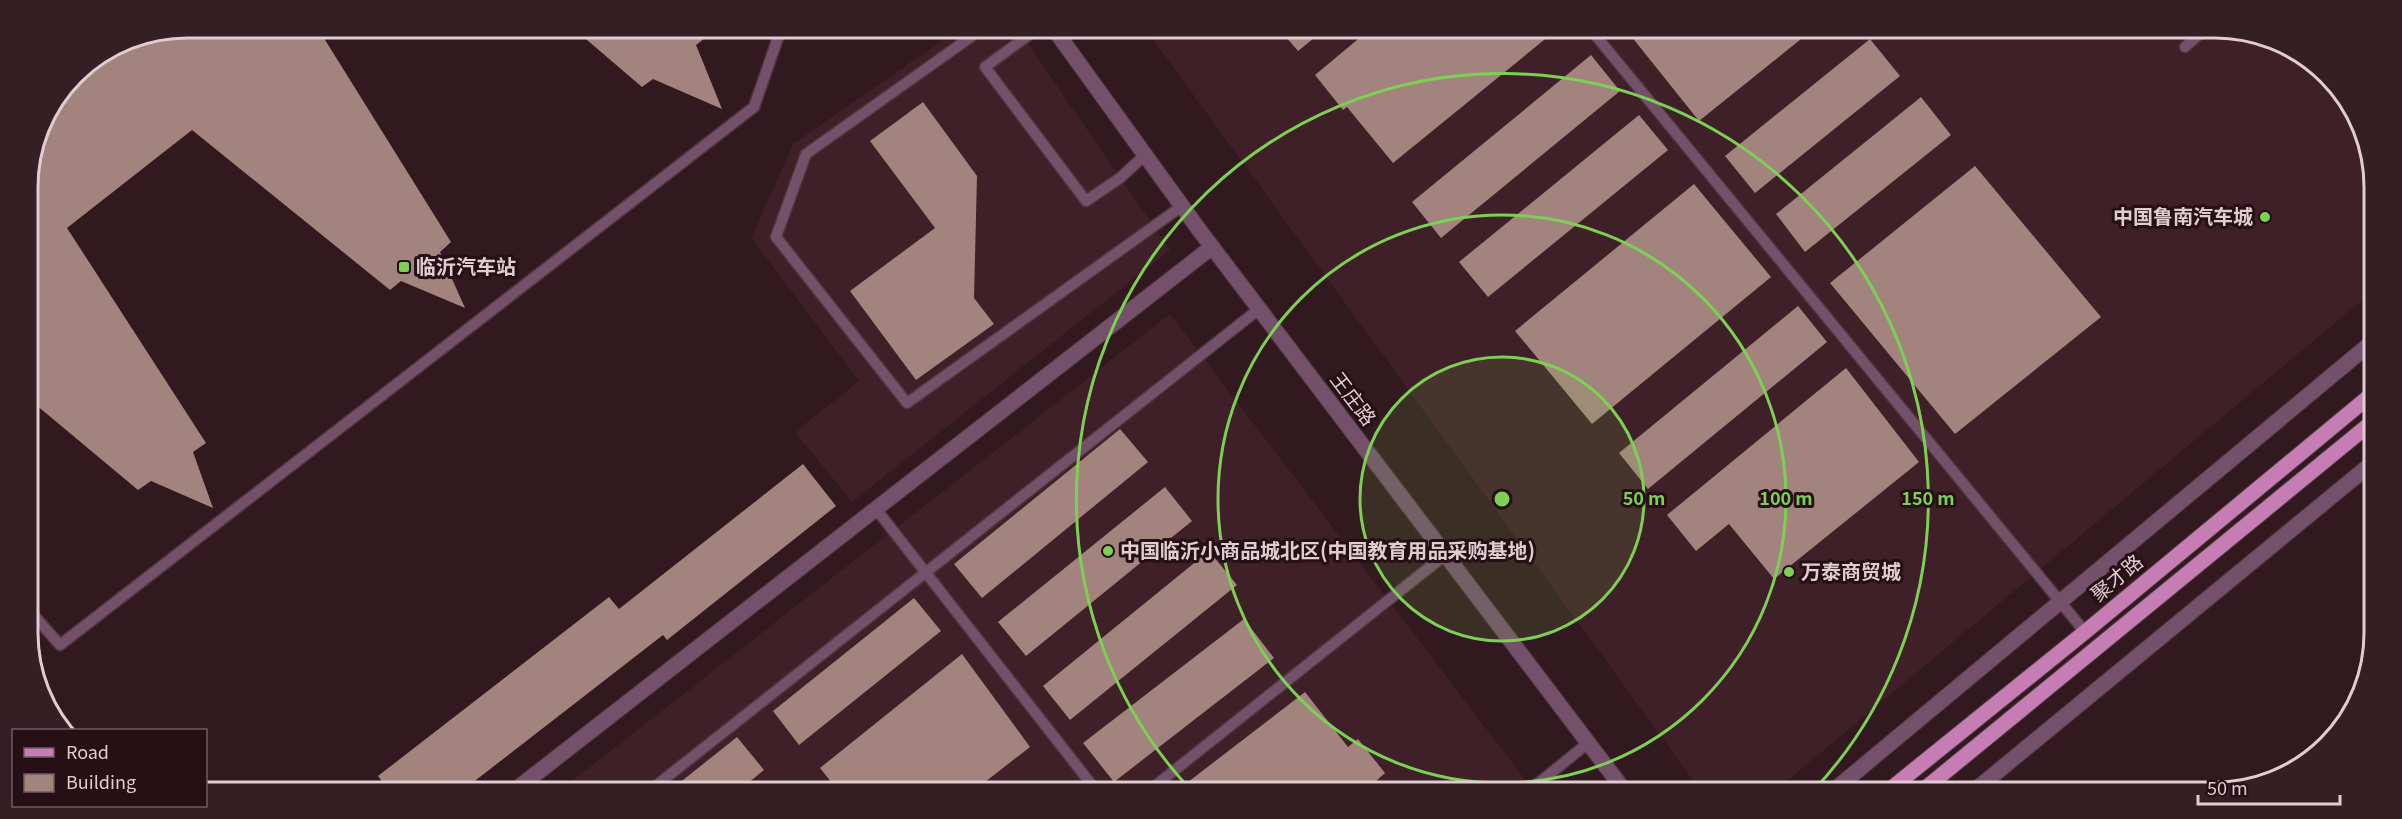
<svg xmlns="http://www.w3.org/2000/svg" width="2402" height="819" viewBox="0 0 2402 819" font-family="Georgia,'Noto Sans SC',serif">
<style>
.built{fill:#3f1f28}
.building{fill:#a3837d}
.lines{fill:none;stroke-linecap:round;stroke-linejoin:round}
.service-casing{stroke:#4e363b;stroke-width:13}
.minor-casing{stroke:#4e363b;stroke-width:17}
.tertiary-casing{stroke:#4e363b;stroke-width:17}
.primary-casing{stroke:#4e363b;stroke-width:17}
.service{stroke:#74506a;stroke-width:10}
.minor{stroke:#74506a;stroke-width:15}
.tertiary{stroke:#74506a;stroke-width:15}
.primary{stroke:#c67db3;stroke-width:15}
.ring{fill:none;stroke:#7cd155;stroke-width:3}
.poi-dot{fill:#7cd155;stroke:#270f16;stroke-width:2}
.labels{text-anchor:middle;stroke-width:6;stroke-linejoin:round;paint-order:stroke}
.poi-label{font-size:20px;font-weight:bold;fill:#dfcdd1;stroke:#270f16;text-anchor:start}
.street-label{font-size:20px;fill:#dfcdd1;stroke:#270f16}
.rim{fill:none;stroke:#dfcdd1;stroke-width:3}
.centre{fill:#7cd155;stroke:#270f16;stroke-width:3}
.ring-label{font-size:18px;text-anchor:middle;font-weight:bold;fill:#7cd155;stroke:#270f16;stroke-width:6;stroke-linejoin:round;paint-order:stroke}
</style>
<rect width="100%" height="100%" fill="#32191f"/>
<g class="built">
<path d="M959 29H1018L1170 250 852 502 795 432 859 381 751 238 793 144Z"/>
<path d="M1146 30 2257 33 2335 81 2372 156 2371 293 1775 791 1700 790Z"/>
<path d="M1170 314 1533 790 563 788Z"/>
</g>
<g class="building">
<path d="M186 27H317L451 242 440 252 465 308 401 281 390 290 192 130 67 228 206 443 193 452 213 508 151 481 138 490 29 399 27 176 39 125 74 73 126 39Z"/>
<path d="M573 28H718L696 45 722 109 653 79 642 87Z"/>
<path d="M1280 30H1324L1298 51Z"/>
<path d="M1369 30H1479L1555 31 1393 163 1347 107 1343 110 1315 75Z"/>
<path d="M1627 31H1811L1699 121Z"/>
<path d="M1870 39 1900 76 1755 193 1725 156Z"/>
<path d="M1591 55 1620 91 1441 238 1412 202Z"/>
<path d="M1921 97 1951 135 1805 252 1776 214Z"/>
<path d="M923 102 977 176 974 298 994 324 916 380 850 291 935 228 870 141Z"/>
<path d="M1639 115 1668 150 1488 297 1459 262Z"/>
<path d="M1975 166 2101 317 1955 434 1830 283Z"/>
<path d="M1694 184 1771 277 1592 424 1515 331Z"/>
<path d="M1798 306 1827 342 1648 489 1619 453Z"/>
<path d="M1846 368 1919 462 1774 579 1729 524 1696 551 1667 515Z"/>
<path d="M1120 429 1148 462 982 598 954 564Z"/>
<path d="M803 464 836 506 667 640 663 635 467 787H386L378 776 609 597 619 609Z"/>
<path d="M1165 487 1192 521 1026 656 998 622Z"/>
<path d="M1209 551 1237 585 1070 720 1043 686Z"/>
<path d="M914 598 941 631 799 745 773 711Z"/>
<path d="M1244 619 1274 658 1114 782 1083 743Z"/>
<path d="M962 654 1030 747 976 789 836 788 820 768Z"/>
<path d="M1305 692 1348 747 1358 739 1385 773 1366 790 1179 789Z"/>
<path d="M737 737 764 770 742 788H673Z"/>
</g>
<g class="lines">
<g class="service-casing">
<g id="service">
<path d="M982 29 806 154 776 237 907 403 1182 206"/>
<path d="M1037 29 985 67 1086 201 1120 178 1145 155"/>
<path d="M1592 31 2085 632"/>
<path d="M2185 47 2202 32"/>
<path d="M876 509 1095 789"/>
<path d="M30 611 60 645 754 107 781 29"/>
<path d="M653 788 1259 309"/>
<path d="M1151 789 1445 555"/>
<path d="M1530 790 1588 743"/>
</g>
</g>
<g class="minor-casing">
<path id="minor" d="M519 787 1212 247"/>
</g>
<g class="tertiary-casing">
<g id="tertiary">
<path d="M1054 29 1200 231 1624 790"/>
<path d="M1833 791 2371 343"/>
<path d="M1974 791 2371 464"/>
</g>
</g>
<g class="primary-casing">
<g id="primary">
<path d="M1888 791 2085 632 2371 395"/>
<path d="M1922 791 2371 423"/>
</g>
</g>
<use href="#service" class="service"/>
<use href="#minor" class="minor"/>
<use href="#tertiary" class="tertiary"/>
<use href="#primary" class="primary"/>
</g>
<circle cx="1502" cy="499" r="142" fill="#7cd155" fill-opacity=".12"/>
<g class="ring">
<circle cx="1502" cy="499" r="142"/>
<circle cx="1502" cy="499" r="284"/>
<path d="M1188 787A426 426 0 1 1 1814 790"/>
</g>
<g class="poi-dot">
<circle cx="2265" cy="217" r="6"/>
<rect x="398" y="261" width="12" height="12" rx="3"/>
<circle cx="1108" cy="551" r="6"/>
<circle cx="1789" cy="572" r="6"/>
</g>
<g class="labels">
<g class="poi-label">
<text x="2253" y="224" text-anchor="end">中国鲁南汽车城</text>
<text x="416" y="274">临沂汽车站</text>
<text x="1120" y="558">中国临沂小商品城北区(中国教育用品采购基地)</text>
<text x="1801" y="579">万泰商贸城</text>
</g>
<g class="street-label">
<text transform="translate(1353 399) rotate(53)" y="7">王庄路</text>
<text transform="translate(2117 578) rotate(-40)" y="7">聚才路</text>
</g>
</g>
<path d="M0 0H2402V819H0ZM187 38H2215A149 149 0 0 1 2364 187V633A149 149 0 0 1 2215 782H187A149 149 0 0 1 38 633V187A149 149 0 0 1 187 38Z" fill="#361e25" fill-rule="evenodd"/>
<path class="rim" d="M187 38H2215A149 149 0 0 1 2364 187V633A149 149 0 0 1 2215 782H187A149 149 0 0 1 38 633V187A149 149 0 0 1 187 38Z"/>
<circle cx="1502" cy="499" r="9" class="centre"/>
<g class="ring-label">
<text x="1644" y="505">50 m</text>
<text x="1786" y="505">100 m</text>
<text x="1928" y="505">150 m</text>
</g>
<rect x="12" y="729" width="195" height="78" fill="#270f16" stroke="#715b61" stroke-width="1.5"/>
<rect x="24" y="748" width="30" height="9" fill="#c67db3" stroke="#715b61" stroke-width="1.5"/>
<text x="66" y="759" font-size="18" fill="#dfcdd1">Road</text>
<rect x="24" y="774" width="30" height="18" fill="#a3837d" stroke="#715b61" stroke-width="1.5"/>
<text x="66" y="789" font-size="18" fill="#dfcdd1">Building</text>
<path d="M2198 795v9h142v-9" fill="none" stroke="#dfcdd1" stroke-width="3"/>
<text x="2207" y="795" font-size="18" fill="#dfcdd1" stroke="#270f16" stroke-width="4.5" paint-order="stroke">50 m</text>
</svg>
